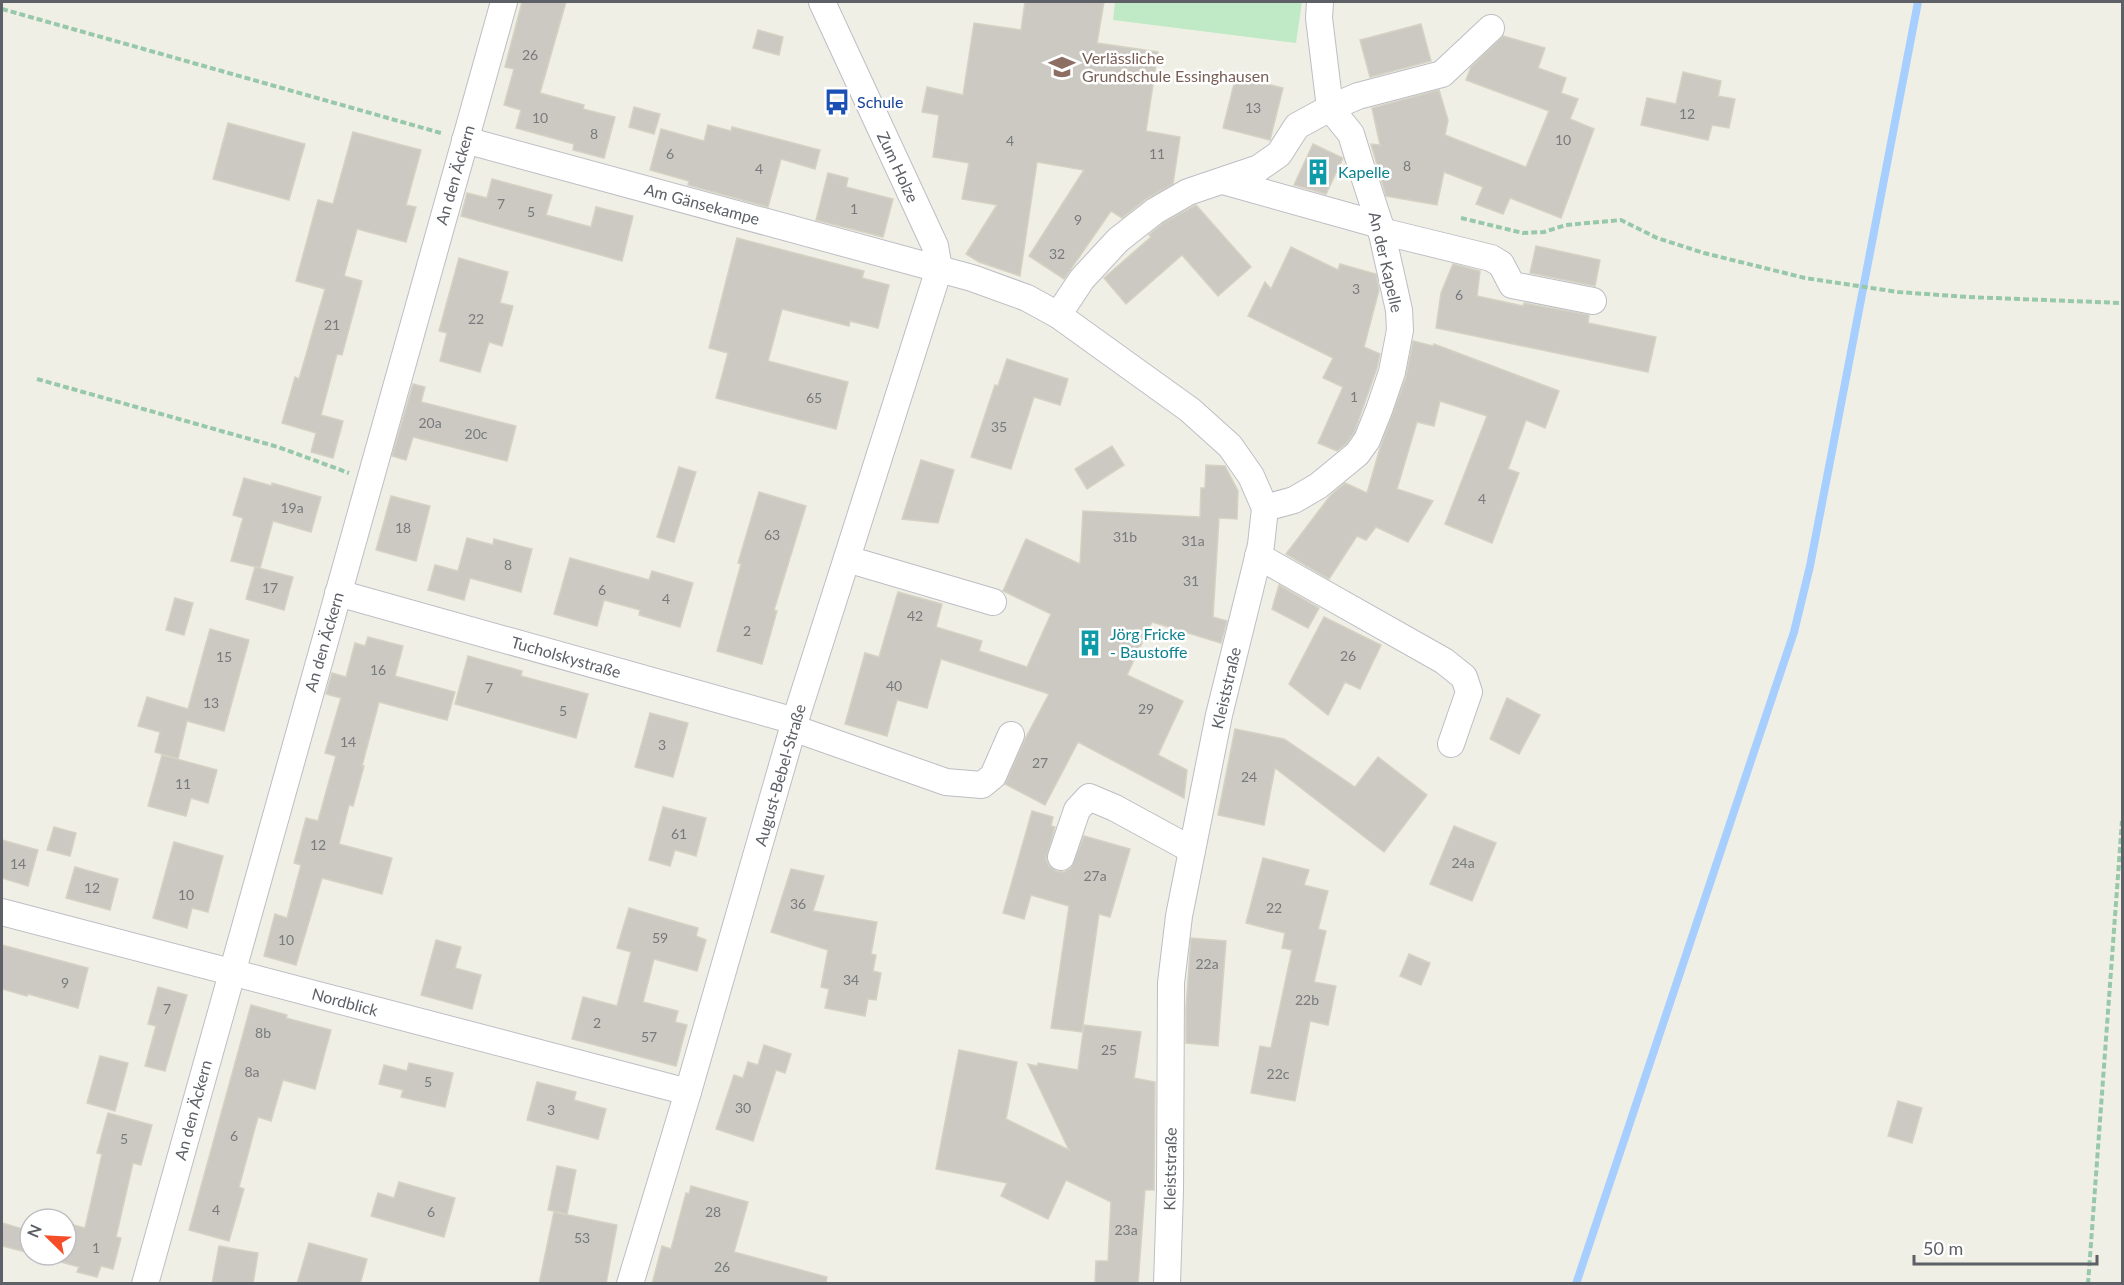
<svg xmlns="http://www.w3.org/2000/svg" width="2124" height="1285" viewBox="0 0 2124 1285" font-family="Lato,sans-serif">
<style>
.green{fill:#c0e9c5}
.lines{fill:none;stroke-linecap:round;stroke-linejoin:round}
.stream{stroke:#a6cfff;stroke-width:8}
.building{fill:#cbc9c2;stroke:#d5d2c3;stroke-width:1.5}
.minor-casing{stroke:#bdbec5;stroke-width:28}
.path{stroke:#97c8aa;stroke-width:4;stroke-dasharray:6 3;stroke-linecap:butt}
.minor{stroke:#fff;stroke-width:26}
.labels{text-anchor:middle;stroke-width:5;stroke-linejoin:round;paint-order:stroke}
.number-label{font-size:14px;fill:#787a7e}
.education-label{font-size:16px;fill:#785e54;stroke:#fff;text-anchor:start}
.transit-label{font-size:16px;fill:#164399;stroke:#fff;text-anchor:start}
.street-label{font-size:16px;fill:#5d6067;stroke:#fff}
.culture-label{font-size:16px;fill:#0d838f;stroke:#fff;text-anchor:start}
</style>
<rect width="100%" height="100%" fill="#f0efe5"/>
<path class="green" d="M1115 2H1302L1296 43 1113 20Z"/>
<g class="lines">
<path class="stream" d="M1576 1284 1794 632 1810 566 1918 2"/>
</g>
<g class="building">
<path d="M522 2H566L540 93 584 105 583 109 615 117 604 158 573 150 574 144 516 128 521 110 504 105 514 69 505 67Z"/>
<path d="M1025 2H1104L1097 43 1158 52 1146 131 1180 137 1173 184 1146 199 1122 218 1111 211 1064 279 1029 256 1084 170 1037 162 1020 276 979 262 966 254 997 205 962 199 969 163 933 157 939 115 922 112 927 87 963 95 974 23 1021 30Z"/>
<path d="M1421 24 1431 61 1370 77 1360 40Z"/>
<path d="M758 30 783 37 779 55 753 48Z"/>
<path d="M1503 36 1545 48 1538 68 1566 78 1561 93 1578 99 1570 119 1594 129 1561 218 1510 198 1503 214 1476 204 1483 187 1444 172 1437 205 1386 196 1371 144 1380 145 1372 108 1439 90 1448 120 1445 135 1526 167 1549 111 1466 80 1471 67Z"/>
<path d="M1683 72 1721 81 1718 96 1735 99 1729 128 1712 125 1708 140 1641 125 1647 98 1676 104Z"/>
<path d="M1236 76 1283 88 1270 140 1223 128Z"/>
<path d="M634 107 660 114 654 134 629 127Z"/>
<path d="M228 123 305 144 289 200 213 179Z"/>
<path d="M708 125 731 131 732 127 820 150 815 169 781 159 768 207 688 185 689 181 650 170 661 129 704 141Z"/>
<path d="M353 132 421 150 406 205 416 207 406 242 357 229 344 276 362 281 342 355 337 354 321 415 343 421 333 458 311 452 316 433 282 423 295 377 299 379 325 289 296 281 318 200 333 204Z"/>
<path d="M1313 144 1343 158 1326 194 1294 185Z"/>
<path d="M828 173 848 178 846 187 893 199 883 237 816 220Z"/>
<path d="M492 179 552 195 546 215 591 227 596 207 633 216 622 261 461 216 467 193 487 198Z"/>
<path d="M1196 205 1251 267 1218 296 1182 255 1126 304 1104 278 1151 237 1149 235 1163 223Z"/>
<path d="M737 238 864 271 862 278 889 285 878 328 850 321 849 326 782 309 768 361 848 382 836 429 716 398 728 353 709 348Z"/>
<path d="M1536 246 1600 260 1595 286 1530 273Z"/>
<path d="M1291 247 1338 270 1340 264 1376 274 1379 290 1364 347 1380 354 1377 368 1354 433 1346 444 1337 451 1318 443 1343 387 1323 378 1333 358 1248 316 1265 282 1271 289Z"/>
<path d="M459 258 508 272 500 303 513 306 502 346 489 342 480 372 440 361 447 333 439 331Z"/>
<path d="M1453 264 1480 271 1477 296 1523 306 1524 303 1589 315 1588 323 1656 337 1648 372 1436 328 1441 293Z"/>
<path d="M1413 341 1433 346 1434 344 1559 391 1545 428 1526 420 1508 469 1519 473 1492 543 1445 524 1487 416 1440 401 1434 426 1417 422 1397 489 1433 501 1408 542 1376 527 1366 540 1357 536 1329 579 1286 554 1330 496 1345 483 1367 493 1380 448 1406 377Z"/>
<path d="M1007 359 1068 379 1060 405 1034 397 1011 469 971 457 995 385 998 386Z"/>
<path d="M413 384 425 387 421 402 516 426 507 461 413 437 406 460 392 456Z"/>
<path d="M1112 446 1124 465 1087 489 1075 469Z"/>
<path d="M921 460 954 470 938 523 902 519Z"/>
<path d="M1206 465 1225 466 1238 491 1237 519 1219 518 1213 617 1227 621 1221 643 1152 622 1127 675 1183 701 1158 755 1187 770 1184 798 1078 742 1045 805 1005 784 1025 739 1049 694 941 659 927 708 897 700 887 736 845 724 865 653 879 657 898 592 942 604 936 627 982 641 979 651 1027 667 1051 614 1003 591 1026 539 1080 564 1083 511 1200 517 1201 488H1205Z"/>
<path d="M679 467 696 472 674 542 657 537Z"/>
<path d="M244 478 272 486V483L321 497 311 532 273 521 260 568 231 561 243 518 233 515Z"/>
<path d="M759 492 806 506 774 610 777 611 762 664 717 651 741 564 738 563Z"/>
<path d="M391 496 430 506 416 561 376 550Z"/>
<path d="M467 538 493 545 494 539 532 549 521 592 470 578 464 600 428 590 435 565 458 571Z"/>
<path d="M570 558 649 580 652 571 693 583 680 627 639 615 640 610 604 600 597 626 554 614Z"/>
<path d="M255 567 293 577 284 610 246 599Z"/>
<path d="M1279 585 1319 608 1308 628 1272 609Z"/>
<path d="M175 598 193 603 184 635 166 630Z"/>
<path d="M1324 617 1381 645 1360 689 1345 682 1328 715 1289 684Z"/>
<path d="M210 629 249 640 224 731 187 721 178 759 155 752 160 732 138 726 147 697 188 709Z"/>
<path d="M368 637 403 646 395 676 455 692 447 720 379 702 362 766H364L353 806 349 805 339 844 392 858 382 894 322 878 296 965 264 956 275 914 287 918 301 865 294 863 306 818 318 821 336 756 325 753 341 698 326 694 332 673 346 677 355 643 365 646Z"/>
<path d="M468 656 522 671 521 676 588 694 576 738 455 704Z"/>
<path d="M1507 698 1540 715 1519 754 1490 739Z"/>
<path d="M650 713 688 723 673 777 635 767Z"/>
<path d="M1235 729 1284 739 1355 787 1378 757 1427 795 1384 852 1275 768 1264 825 1218 815Z"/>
<path d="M162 755 217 770 208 803 191 798 186 816 148 806Z"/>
<path d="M663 807 706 818 696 856 675 850 670 866 649 860Z"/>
<path d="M1032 811 1053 817 1051 826 1055 827 1046 859 1049 866 1056 871 1064 872 1071 868 1084 836 1130 849 1110 917 1099 914 1082 1032 1051 1028 1069 906 1031 895 1024 919 1003 913Z"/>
<path d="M1454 826 1496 843 1472 901 1430 884Z"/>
<path d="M54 827 76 833 70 856 47 850Z"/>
<path d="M2 840 38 850 28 886 2 878Z"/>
<path d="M174 842 223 856 208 912 192 908 187 928 153 918Z"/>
<path d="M1263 858 1309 870 1304 885 1328 891 1318 929 1326 931 1314 982 1336 986 1328 1025 1310 1021 1295 1101 1251 1093 1260 1046 1271 1048 1292 950 1282 948 1285 933 1246 923Z"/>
<path d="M75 867 118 879 110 910 66 898Z"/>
<path d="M791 869 824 876 813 911 877 922 871 954 876 955 873 971 881 973 876 1000 868 999 865 1016 825 1008 829 989 821 987 828 950 771 932Z"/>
<path d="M629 908 698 928 696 936 706 940 697 971 654 959 643 1002 678 1011 675 1022 687 1025 676 1066 572 1039 583 997 617 1006 631 952 617 948Z"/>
<path d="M1191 938 1226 941 1218 1046 1186 1043V1008Z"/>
<path d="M436 940 461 947 455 968 481 975 472 1009 421 995Z"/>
<path d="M2 945 88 968 78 1008 28 994 27 996 2 989Z"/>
<path d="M1409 954 1430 963 1421 985 1400 976Z"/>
<path d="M158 987 187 995 165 1071 145 1066 156 1026 148 1024Z"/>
<path d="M251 1005 287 1015 286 1018 331 1030 315 1089 283 1080 271 1121 258 1117 239 1187 244 1189 229 1241 189 1230Z"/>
<path d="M1084 1025 1141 1032 1134 1078 1155 1082 1154 1190H1145L1138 1284H1095L1096 1261H1108L1111 1202 1066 1180 1048 1219 1001 1196 1007 1183 936 1169 959 1050 1017 1062 1006 1119 1069 1150 1028 1064 1037 1066 1038 1063 1078 1070Z"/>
<path d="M764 1045 791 1054 785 1073 776 1070 753 1141 716 1129 734 1075 743 1078 748 1062 758 1065Z"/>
<path d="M100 1056 128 1063 115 1111 87 1103Z"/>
<path d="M409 1063 453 1073 445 1107 401 1097 403 1090 379 1084 384 1065 407 1071Z"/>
<path d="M537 1082 576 1092 574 1100 606 1109 598 1139 527 1120Z"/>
<path d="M1898 1101 1922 1108 1912 1143 1888 1136Z"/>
<path d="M108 1113 152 1125 141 1165 133 1163 116 1237 121 1238 113 1269 101 1266 97 1277 77 1272 79 1267 36 1255H66V1223L85 1228 102 1154 97 1153Z"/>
<path d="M557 1166 576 1170 567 1214 548 1210Z"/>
<path d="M399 1182 455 1198 444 1237 371 1216 378 1193 394 1198Z"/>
<path d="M691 1186 748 1202 734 1252 827 1277 826 1284H652L662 1246 671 1249 686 1193 689 1194Z"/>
<path d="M554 1212 617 1225 606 1284H539Z"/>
<path d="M2 1223 30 1231V1253L2 1246Z"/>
<path d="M309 1243 367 1259 360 1284H297Z"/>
<path d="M219 1246 258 1253 253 1284H212Z"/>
</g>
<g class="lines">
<g class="minor-casing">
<g id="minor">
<path d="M465 140 972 278 1027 298 1058 315 1190 410 1230 446 1251 476 1265 508 1261 545 1219 715 1179 916 1171 983 1170 1191 1167 1284"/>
<path d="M1223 181 1380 225"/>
<path d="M1381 231 1491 258 1501 264 1512 285 1593 301"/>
<path d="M1058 315 1082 279 1118 240 1155 211 1188 192 1259 168 1279 154 1297 126 1330 108 1358 96 1442 74 1491 28"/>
<path d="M1265 508 1294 500 1318 486 1357 454 1367 440 1379 410 1392 372 1400 330 1399 310 1380 225 1363 173 1351 134 1330 108 1319 18 1320 2"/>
<path d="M1258 556 1444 661 1464 677 1469 692 1451 744"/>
<path d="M847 559 993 602"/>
<path d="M338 593 795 721"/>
<path d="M793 728 946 782 982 785 993 776 1011 735"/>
<path d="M1061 857 1077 810 1089 797 1115 808 1192 850"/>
<path d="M2 912 688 1092"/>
<path d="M145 1284 504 2"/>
<path d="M630 1284 688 1092 795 721 939 269 935 246 822 2"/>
</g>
</g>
<g class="path">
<path d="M2 9 441 133"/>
<path d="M1461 218 1523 233 1544 232 1566 225 1621 220 1657 238 1704 253 1805 278 1898 292 1968 297 2122 303"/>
<path d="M37 379 278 447 349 473"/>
<path d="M2088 1284 2122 821"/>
</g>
<use href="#minor" class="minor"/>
</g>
<defs>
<g id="school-bare" transform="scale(2.07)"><path d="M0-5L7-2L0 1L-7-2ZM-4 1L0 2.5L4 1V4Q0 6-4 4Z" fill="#8d6e63" stroke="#fff" stroke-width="2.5" paint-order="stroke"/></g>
<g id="bus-bare" transform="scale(2.07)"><path d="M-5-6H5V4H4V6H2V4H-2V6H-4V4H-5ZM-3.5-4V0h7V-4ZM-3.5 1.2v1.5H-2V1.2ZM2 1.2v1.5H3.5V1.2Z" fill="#1a4fb4" stroke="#fff" stroke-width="2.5" paint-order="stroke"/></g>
<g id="building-bare" transform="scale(2.07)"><path d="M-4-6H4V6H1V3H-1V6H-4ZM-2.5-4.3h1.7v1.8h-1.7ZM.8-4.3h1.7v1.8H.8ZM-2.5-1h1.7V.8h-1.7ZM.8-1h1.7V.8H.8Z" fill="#0f9aa8" stroke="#fff" stroke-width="2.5" paint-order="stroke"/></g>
</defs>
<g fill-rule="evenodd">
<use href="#school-bare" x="1062" y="67"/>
<use href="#bus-bare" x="837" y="102"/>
<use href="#building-bare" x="1318" y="172"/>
<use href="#building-bare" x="1090" y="643"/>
</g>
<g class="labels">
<g class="number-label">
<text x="530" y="60">26</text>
<text x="1253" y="113">13</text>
<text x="1687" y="119">12</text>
<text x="540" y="123">10</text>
<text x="594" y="139">8</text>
<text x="1563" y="145">10</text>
<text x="1010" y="146">4</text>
<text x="670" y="159">6</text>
<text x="1157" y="159">11</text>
<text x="1407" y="171">8</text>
<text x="759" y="174">4</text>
<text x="501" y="209">7</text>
<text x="854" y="214">1</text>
<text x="531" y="217">5</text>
<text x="1078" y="225">9</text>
<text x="1057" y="259">32</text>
<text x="1356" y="294">3</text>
<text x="1459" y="300">6</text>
<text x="476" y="324">22</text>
<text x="332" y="330">21</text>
<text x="1354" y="402">1</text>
<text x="814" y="403">65</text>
<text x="430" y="428">20a</text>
<text x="999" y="432">35</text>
<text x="476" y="439">20c</text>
<text x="1482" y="504">4</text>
<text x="292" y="513">19a</text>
<text x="403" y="533">18</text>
<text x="772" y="540">63</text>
<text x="1125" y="542">31b</text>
<text x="1193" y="546">31a</text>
<text x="508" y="570">8</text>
<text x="1191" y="586">31</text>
<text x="270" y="593">17</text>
<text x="602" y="595">6</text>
<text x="666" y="604">4</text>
<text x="915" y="621">42</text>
<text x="747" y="636">2</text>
<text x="1348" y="661">26</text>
<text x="224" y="662">15</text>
<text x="378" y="675">16</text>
<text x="894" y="691">40</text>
<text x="489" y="693">7</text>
<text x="211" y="708">13</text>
<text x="1146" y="714">29</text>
<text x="563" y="716">5</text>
<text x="348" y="747">14</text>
<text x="662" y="750">3</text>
<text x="1040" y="768">27</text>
<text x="1249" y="782">24</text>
<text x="183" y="789">11</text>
<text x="679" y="839">61</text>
<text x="318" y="850">12</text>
<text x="1463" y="868">24a</text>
<text x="18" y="869">14</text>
<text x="1095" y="881">27a</text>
<text x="92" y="893">12</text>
<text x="186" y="900">10</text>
<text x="798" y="909">36</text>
<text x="1274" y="913">22</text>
<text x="660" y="943">59</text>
<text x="286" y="945">10</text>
<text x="1207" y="969">22a</text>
<text x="851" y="985">34</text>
<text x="65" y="988">9</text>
<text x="1307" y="1005">22b</text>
<text x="167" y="1014">7</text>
<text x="597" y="1028">2</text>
<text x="263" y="1038">8b</text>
<text x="649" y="1042">57</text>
<text x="1109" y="1055">25</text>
<text x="252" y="1077">8a</text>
<text x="1278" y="1079">22c</text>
<text x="428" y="1087">5</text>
<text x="743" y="1113">30</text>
<text x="551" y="1115">3</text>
<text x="234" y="1141">6</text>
<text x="124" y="1144">5</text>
<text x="216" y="1215">4</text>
<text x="431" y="1217">6</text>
<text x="713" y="1217">28</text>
<text x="1126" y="1235">23a</text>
<text x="582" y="1243">53</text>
<text x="96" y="1253">1</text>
<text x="722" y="1272">26</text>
</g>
<g class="education-label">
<text x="1082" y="64">Verlässliche<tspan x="1082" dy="18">Grundschule Essinghausen</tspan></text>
</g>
<g class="transit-label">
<text x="857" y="108">Schule</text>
</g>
<g class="street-label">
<text transform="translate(898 167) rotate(65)" y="6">Zum Holze</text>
<text transform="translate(455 175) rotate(-74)" y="6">An den Äckern</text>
<text transform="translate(702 204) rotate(15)" y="6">Am Gänsekampe</text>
<text transform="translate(1386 262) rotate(77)" y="6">An der Kapelle</text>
<text transform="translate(324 642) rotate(-74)" y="6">An den Äckern</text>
<text transform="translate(566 657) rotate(16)" y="6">Tucholskystraße</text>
<text transform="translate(1226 688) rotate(-77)" y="6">Kleiststraße</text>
<text transform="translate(780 775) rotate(-74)" y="6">August-Bebel-Straße</text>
<text transform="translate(345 1002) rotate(15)" y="6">Nordblick</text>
<text transform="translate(193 1110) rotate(-75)" y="6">An den Äckern</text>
<text transform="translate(1170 1169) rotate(-89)" y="6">Kleiststraße</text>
</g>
<g class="culture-label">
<text x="1338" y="178">Kapelle</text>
<text x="1110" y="640">Jörg Fricke<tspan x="1110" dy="18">- Baustoffe</tspan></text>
</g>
</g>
<rect width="2124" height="1285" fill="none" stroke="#5d6067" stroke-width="6"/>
<g transform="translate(48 1237) rotate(294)"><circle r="28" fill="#ffffff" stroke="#bebfc2" stroke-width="1.5"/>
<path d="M0-4.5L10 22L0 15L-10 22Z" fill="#f44d27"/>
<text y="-9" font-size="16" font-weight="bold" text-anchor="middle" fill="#5d6067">N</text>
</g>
<path d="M1914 1255v9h183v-9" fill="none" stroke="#5d6067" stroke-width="3"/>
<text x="1923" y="1255" font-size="18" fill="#5d6067" stroke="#ffffff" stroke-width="4.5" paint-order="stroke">50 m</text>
</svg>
